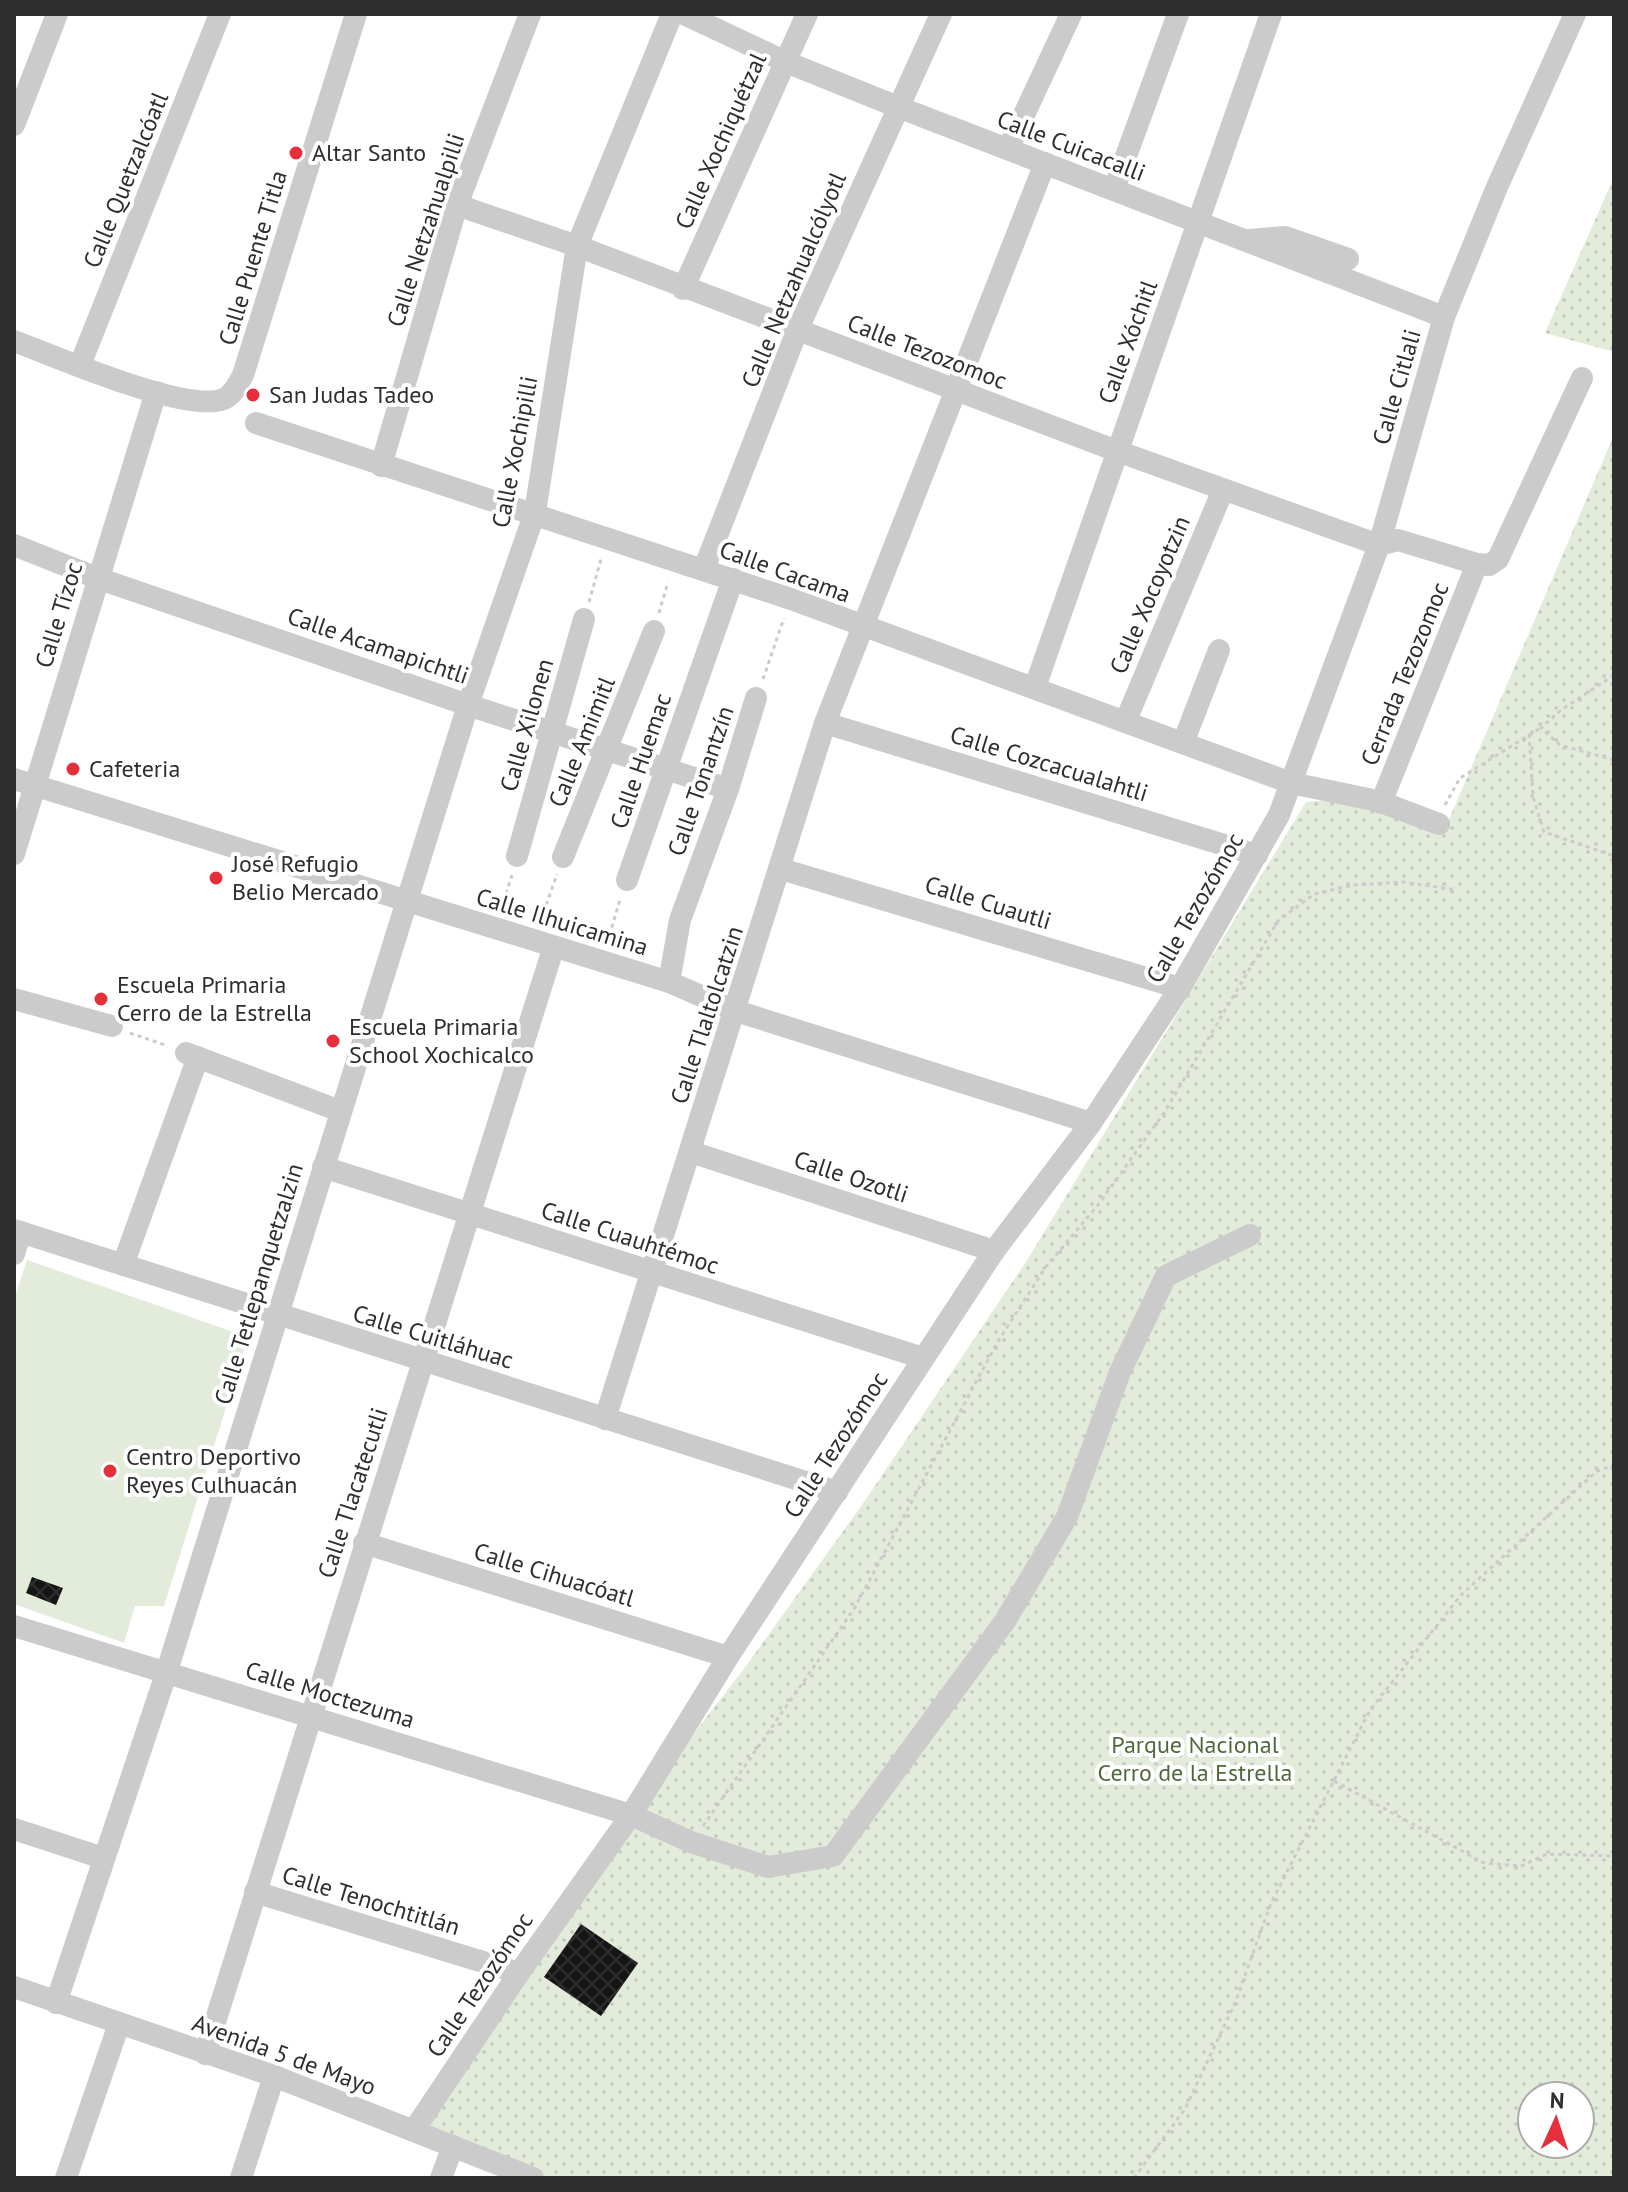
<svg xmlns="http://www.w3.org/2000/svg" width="1628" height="2192" viewBox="0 0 1628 2192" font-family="'PT Sans',sans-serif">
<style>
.grass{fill:url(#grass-dots);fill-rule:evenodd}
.green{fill:#e3ebdb}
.building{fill:url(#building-cross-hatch)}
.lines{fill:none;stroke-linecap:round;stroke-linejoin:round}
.path{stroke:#cbcbcb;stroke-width:3;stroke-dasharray:4 4;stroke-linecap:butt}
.minor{stroke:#cbcbcb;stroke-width:22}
.poi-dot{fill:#e52f3b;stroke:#fff;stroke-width:3}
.labels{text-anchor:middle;stroke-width:8;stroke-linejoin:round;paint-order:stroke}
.street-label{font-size:24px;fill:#2e2e2e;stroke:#fff}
.poi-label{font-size:24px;fill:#2e2e2e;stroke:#fff;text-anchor:start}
.park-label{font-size:24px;fill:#50693b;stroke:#fff}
</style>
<defs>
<pattern id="grass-dots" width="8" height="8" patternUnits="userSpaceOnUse" patternTransform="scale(2)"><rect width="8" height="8" fill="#e3ebdb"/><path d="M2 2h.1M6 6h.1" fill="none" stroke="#c3cabc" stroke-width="1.8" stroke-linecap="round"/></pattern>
<pattern id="building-cross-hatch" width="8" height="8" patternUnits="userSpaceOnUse" patternTransform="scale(2)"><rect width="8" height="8" fill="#151515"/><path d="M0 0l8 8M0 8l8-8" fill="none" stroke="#2f2f2f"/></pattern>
</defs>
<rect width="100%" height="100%" fill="#fff"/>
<g class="grass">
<path d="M1614 177V352L1545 333Z"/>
<path d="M1614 435V2178H551L421 2128 631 1815 746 1666 862 1505 1026 1262 1306 802 1341 799 1444 831ZM1532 2096H1580V2144H1532Z"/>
</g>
<path class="green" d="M27 1260 248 1337 164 1606H135L124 1643 14 1604V1299Z"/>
<g class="building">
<path d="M32 1577 63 1588 56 1605 26 1593Z"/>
<path d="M581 1924 638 1963 601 2016 544 1977Z"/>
</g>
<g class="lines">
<g class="path">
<path d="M589 602 601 559"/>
<path d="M659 613 668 582"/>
<path d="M1614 675 1561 710 1541 728 1560 745 1614 760"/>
<path d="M763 679 784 618"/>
<path d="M1529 734 1533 797 1544 832 1614 856"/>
<path d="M1445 805 1460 778 1539 729"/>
<path d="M501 909 512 875"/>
<path d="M541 920 557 874"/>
<path d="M607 943 620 900"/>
<path d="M130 1033 168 1046"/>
<path d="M1334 1781 1484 1863 1521 1866 1547 1854 1614 1856"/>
<path d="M703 1826 854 1609 997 1343 1045 1268 1098 1205 1164 1113 1278 921 1314 894 1353 885 1403 882 1457 890"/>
<path d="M1134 2178 1185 2109 1235 2003 1271 1903 1370 1710 1461 1595 1597 1471 1614 1465"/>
</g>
<g class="minor">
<path d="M684 14 786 62 898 107 1444 317"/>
<path d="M14 125 57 14"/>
<path d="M1008 149 1071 14"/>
<path d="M1114 189 1178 14"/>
<path d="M457 205 577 246 1117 451 1379 545 1398 540 1477 564 1489 565 1498 559 1582 378"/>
<path d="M1250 240 1285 237 1348 259"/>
<path d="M683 289 807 14"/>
<path d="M14 341C55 356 186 414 224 399 234 394 238 384 243 375L356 14"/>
<path d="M80 365 220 14"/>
<path d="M256 423 791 599 1291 783 1378 801 1439 824"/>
<path d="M381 466 457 205 530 14"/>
<path d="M14 545 97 578 468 705 728 789"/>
<path d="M704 569 797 331 941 14"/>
<path d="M1035 687 1271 14"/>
<path d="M1126 720 1223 490"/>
<path d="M825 723 1257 855"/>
<path d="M1183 743 1219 650"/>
<path d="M14 779 669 982 736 1011 1091 1123"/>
<path d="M1381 803 1477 564"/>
<path d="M14 854 156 392"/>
<path d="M517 856 584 619"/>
<path d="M563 857 654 631"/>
<path d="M781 869 1180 988"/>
<path d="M627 880 733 579"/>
<path d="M669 982 680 920 728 789 756 698"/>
<path d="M14 999 112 1026"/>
<path d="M186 1053 340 1111"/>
<path d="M691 1152 994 1251"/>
<path d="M323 1167 923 1358"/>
<path d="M14 1230 837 1492"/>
<path d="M14 1254 21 1232"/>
<path d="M123 1265 198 1057"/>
<path d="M605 1419 825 723 1045 163"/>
<path d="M364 1543 728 1657"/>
<path d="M14 1626 631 1815 691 1842 768 1867 833 1856 1005 1621 1067 1517 1120 1372 1166 1276 1250 1235"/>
<path d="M14 1829 103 1858"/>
<path d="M255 1892 519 1973"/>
<path d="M14 1987 274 2076 533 2178"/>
<path d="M56 2003 166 1674 468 705 535 512 577 246 672 14"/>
<path d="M205 2054 553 949"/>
<path d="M414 2130 519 1973 631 1815 728 1657 994 1251 1091 1123 1180 988 1279 815 1379 545 1444 317 1497 187 1575 14"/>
<path d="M66 2178 119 2024"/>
<path d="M241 2178 274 2076"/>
<path d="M441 2178 453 2146"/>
</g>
</g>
<g class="poi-dot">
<circle cx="296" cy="153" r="8"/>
<circle cx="253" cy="395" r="8"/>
<circle cx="73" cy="769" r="8"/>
<circle cx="216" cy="878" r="8"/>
<circle cx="101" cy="999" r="8"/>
<circle cx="333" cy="1041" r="8"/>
<circle cx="110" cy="1471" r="8"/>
</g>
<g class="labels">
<g class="street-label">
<text transform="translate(721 141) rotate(-66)" y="8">Calle Xochiquétzal</text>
<text transform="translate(1071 146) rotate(21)" y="8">Calle Cuicacalli</text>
<text transform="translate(126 180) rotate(-68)" y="8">Calle Quetzalcóatl</text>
<text transform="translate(426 230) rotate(-72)" y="8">Calle Netzahualpilli</text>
<text transform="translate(253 258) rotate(-73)" y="8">Calle Puente Titla</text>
<text transform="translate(794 280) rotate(-67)" y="8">Calle Netzahualcólyotl</text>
<text transform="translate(1128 342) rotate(-70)" y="8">Calle Xóchitl</text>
<text transform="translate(927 352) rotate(21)" y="8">Calle Tezozomoc</text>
<text transform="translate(1397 387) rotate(-74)" y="8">Calle Citlali</text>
<text transform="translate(515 452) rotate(-79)" y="8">Calle Xochipilli</text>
<text transform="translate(785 572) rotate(20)" y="8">Calle Cacama</text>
<text transform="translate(1150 595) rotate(-67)" y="8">Calle Xocoyotzin</text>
<text transform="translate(59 615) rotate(-73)" y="8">Calle Tízoc</text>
<text transform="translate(378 646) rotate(19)" y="8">Calle Acamapichtli</text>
<text transform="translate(1405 674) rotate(-68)" y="8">Cerrada Tezozomoc</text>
<text transform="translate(527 725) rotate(-74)" y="8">Calle Xilonen</text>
<text transform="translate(582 742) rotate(-68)" y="8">Calle Amimitl</text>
<text transform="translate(641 761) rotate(-71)" y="8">Calle Huemac</text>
<text transform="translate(1049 764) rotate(17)" y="8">Calle Cozcacualahtli</text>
<text transform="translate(701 781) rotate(-71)" y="8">Calle Tonantzín</text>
<text transform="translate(988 903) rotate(17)" y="8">Calle Cuautli</text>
<text transform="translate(1195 908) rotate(-60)" y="8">Calle Tezozómoc</text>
<text transform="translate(562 922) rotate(17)" y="8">Calle Ilhuicamina</text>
<text transform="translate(707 1015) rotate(-72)" y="8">Calle Tlaltolcatzin</text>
<text transform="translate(851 1177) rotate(18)" y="8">Calle Ozotli</text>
<text transform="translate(630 1238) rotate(18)" y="8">Calle Cuauhtémoc</text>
<text transform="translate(259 1284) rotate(-73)" y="8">Calle Tetlepanquetzalzin</text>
<text transform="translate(433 1337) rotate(17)" y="8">Calle Cuitláhuac</text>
<text transform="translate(836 1445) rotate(-57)" y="8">Calle Tezozómoc</text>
<text transform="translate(353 1493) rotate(-72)" y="8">Calle Tlacatecutli</text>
<text transform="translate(554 1575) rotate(17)" y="8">Calle Cihuacóatl</text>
<text transform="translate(330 1695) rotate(17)" y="8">Calle Moctezuma</text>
<text transform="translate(371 1901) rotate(17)" y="8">Calle Tenochtitlán</text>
<text transform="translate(480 1985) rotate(-56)" y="8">Calle Tezozómoc</text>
<text transform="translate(284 2055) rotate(20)" y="8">Avenida 5 de Mayo</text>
</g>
<g class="poi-label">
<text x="312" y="161">Altar Santo</text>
<text x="269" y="403">San Judas Tadeo</text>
<text x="89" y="777">Cafeteria</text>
<text x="232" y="872">José Refugio<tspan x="232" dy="28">Belio Mercado</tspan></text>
<text x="117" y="993">Escuela Primaria<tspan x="117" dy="28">Cerro de la Estrella</tspan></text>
<text x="349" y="1035">Escuela Primaria<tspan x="349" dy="28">School Xochicalco</tspan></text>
<text x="126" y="1465">Centro Deportivo<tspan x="126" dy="28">Reyes Culhuacán</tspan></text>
</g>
<g class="park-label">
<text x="1195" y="1753">Parque Nacional<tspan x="1195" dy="28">Cerro de la Estrella</tspan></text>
</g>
</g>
<rect width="1628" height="2192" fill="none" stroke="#2e2e2e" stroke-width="32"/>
<g transform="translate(1556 2120) rotate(3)"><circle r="38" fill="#ffffff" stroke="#ababab" stroke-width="2"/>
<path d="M0-6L14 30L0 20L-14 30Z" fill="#e52f3b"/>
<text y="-12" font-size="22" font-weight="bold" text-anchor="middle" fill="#2e2e2e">N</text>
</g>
</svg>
